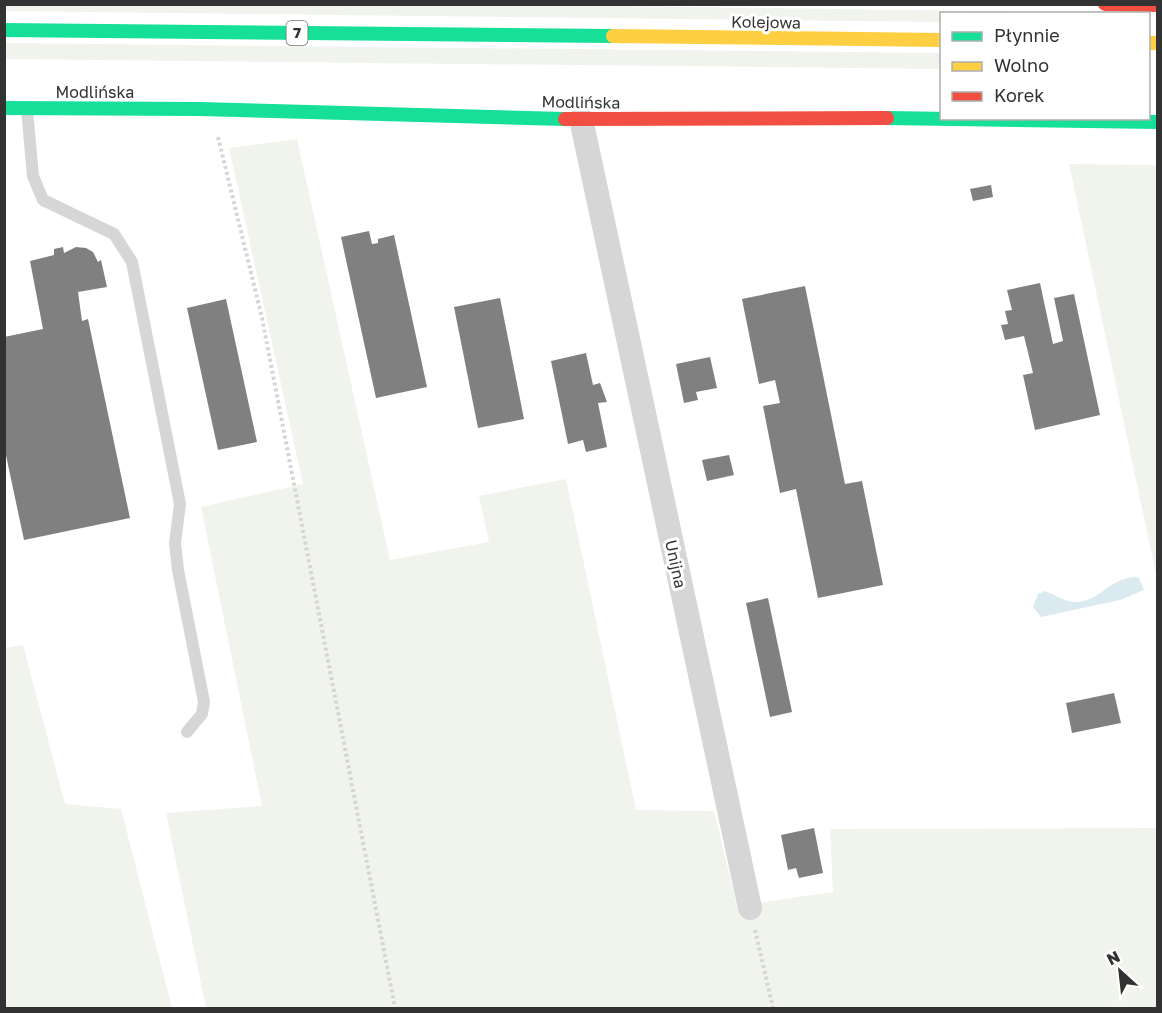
<svg xmlns="http://www.w3.org/2000/svg" width="1162" height="1013" viewBox="0 0 1162 1013" font-family="'Golos Text',sans-serif">
<style>
.green{fill:#f1f4ec}
.water{fill:#dbeaf0}
.building{fill:#808080}
.lines{fill:none;stroke-linecap:round;stroke-linejoin:round}
.path{stroke:#d5d5d5;stroke-width:4;stroke-dasharray:3 3;stroke-linecap:butt}
.lane{stroke:#d6d6d6;stroke-width:12}
.street{stroke:#d6d6d6;stroke-width:24}
.fast{stroke:#16e098;stroke-width:14}
.slow{stroke:#ffcf43;stroke-width:14}
.jam{stroke:#f24e42;stroke-width:14}
.labels{text-anchor:middle;stroke-width:6;stroke-linejoin:round;paint-order:stroke}
.shield{fill:#fff;stroke:#707070;stroke-width:1.5}
.shield-label{font-size:15px;font-weight:bold;fill:#323232}
.street-label{font-size:16px;fill:#323232;stroke:#fff}
</style>
<rect width="100%" height="100%" fill="#fff"/>
<g class="green">
<path d="M5 4H465L1129 13 942 14 941 22 5 11Z"/>
<path d="M5 43 941 53 942 69 5 59Z"/>
<path d="M297 139 390 560 489 542 479 496 566 479 636 810 714 811 737 906 833 892 830 829 1157 828V1008H206L166 813 262 806 201 507 303 484 229 148Z"/>
<path d="M1069 164 1157 165V579Z"/>
<path d="M23 645 65 804 121 809 172 1008H5V648Z"/>
</g>
<path class="water" d="M1134 577 1139 578 1144 590 1120 600 1041 617 1033 607 1038 594 1045 591C1053 594 1064 601 1072 602 1098 604 1108 579 1134 577Z"/>
<g class="building">
<path d="M991 185 993 197 973 201 970 189Z"/>
<path d="M369 231 372 244 378 243V239L394 235 427 387 376 398 341 237Z"/>
<path d="M63 247 64 253 76 247 86 248 93 252 98 262 101 260 107 287 78 292 82 321 88 319 130 518 24 540 4 446V337L43 329 30 261 54 255V249Z"/>
<path d="M1040 283 1053 344 1063 341 1054 298 1074 294 1100 415 1035 430 1023 375 1033 373 1024 336 1005 340 1001 325 1008 324 1005 311 1012 310 1007 290Z"/>
<path d="M805 286 845 484 862 481 883 585 818 598 796 489 780 493 763 406 780 403 775 380 759 384 742 299Z"/>
<path d="M500 298 524 419 478 428 454 307Z"/>
<path d="M226 299 257 442 218 450 187 308Z"/>
<path d="M586 353 593 385 600 383 607 402 598 403 607 447 586 452 583 440 568 444 551 361Z"/>
<path d="M710 357 717 388 696 392 698 400 684 403 676 364Z"/>
<path d="M729 455 734 475 707 481 702 460Z"/>
<path d="M768 598 792 712 770 717 746 603Z"/>
<path d="M1114 693 1121 723 1072 733 1066 703Z"/>
<path d="M814 828 823 873 799 878 796 868 788 870 781 835Z"/>
</g>
<g class="lines">
<g class="path">
<path d="M218 137 262 318 395 1008"/>
<path d="M755 930 773 1008"/>
</g>
<path class="lane" d="M27 110 33 176 43 200 114 234 132 262 180 504 175 543 178 570 204 702 202 714 187 732"/>
<path class="street" d="M581 119 750 908"/>
<g class="fast">
<path d="M4 30 613 36"/>
<path d="M4 108 199 109 565 119"/>
<path d="M887 118 1158 122"/>
</g>
<g class="slow">
<path d="M613 36 942 40"/>
<path d="M1148 43H1158"/>
</g>
<g class="jam">
<path d="M1105 4 1158 5"/>
<path d="M565 119 887 118"/>
</g>
</g>
<g class="labels">
<rect class="shield" x="286.5" y="21" width="21" height="24" rx="4.5"/>
<g class="shield-label">
<text x="297" y="38">7</text>
</g>
<g class="street-label">
<text transform="translate(766 22) rotate(1)" y="6">Kolejowa</text>
<text x="95" y="98">Modlińska</text>
<text transform="translate(581 102) rotate(1)" y="6">Modlińska</text>
<text transform="translate(676 564) rotate(78)" y="6">Unijna</text>
</g>
</g>
<rect width="1162" height="1013" fill="none" stroke="#323232" stroke-width="12"/>
<rect x="940" y="12" width="210" height="108" fill="#ffffff" stroke="#adadad" stroke-width="1.5"/>
<rect x="952" y="32" width="30" height="9" fill="#16e098" stroke="#adadad" stroke-width="1.5"/>
<text x="994" y="42" font-size="18" fill="#323232">Płynnie</text>
<rect x="952" y="62" width="30" height="9" fill="#ffcf43" stroke="#adadad" stroke-width="1.5"/>
<text x="994" y="72" font-size="18" fill="#323232">Wolno</text>
<rect x="952" y="92" width="30" height="9" fill="#f24e42" stroke="#adadad" stroke-width="1.5"/>
<text x="994" y="102" font-size="18" fill="#323232">Korek</text>
<g transform="translate(1120 971) rotate(333)" stroke="#ffffff" stroke-width="4.5" paint-order="stroke">
<path d="M0-4.5L10 22L0 15L-10 22Z" fill="#323232"/>
<text y="-9" font-size="16" font-weight="bold" text-anchor="middle" fill="#323232">N</text>
</g>
</svg>
